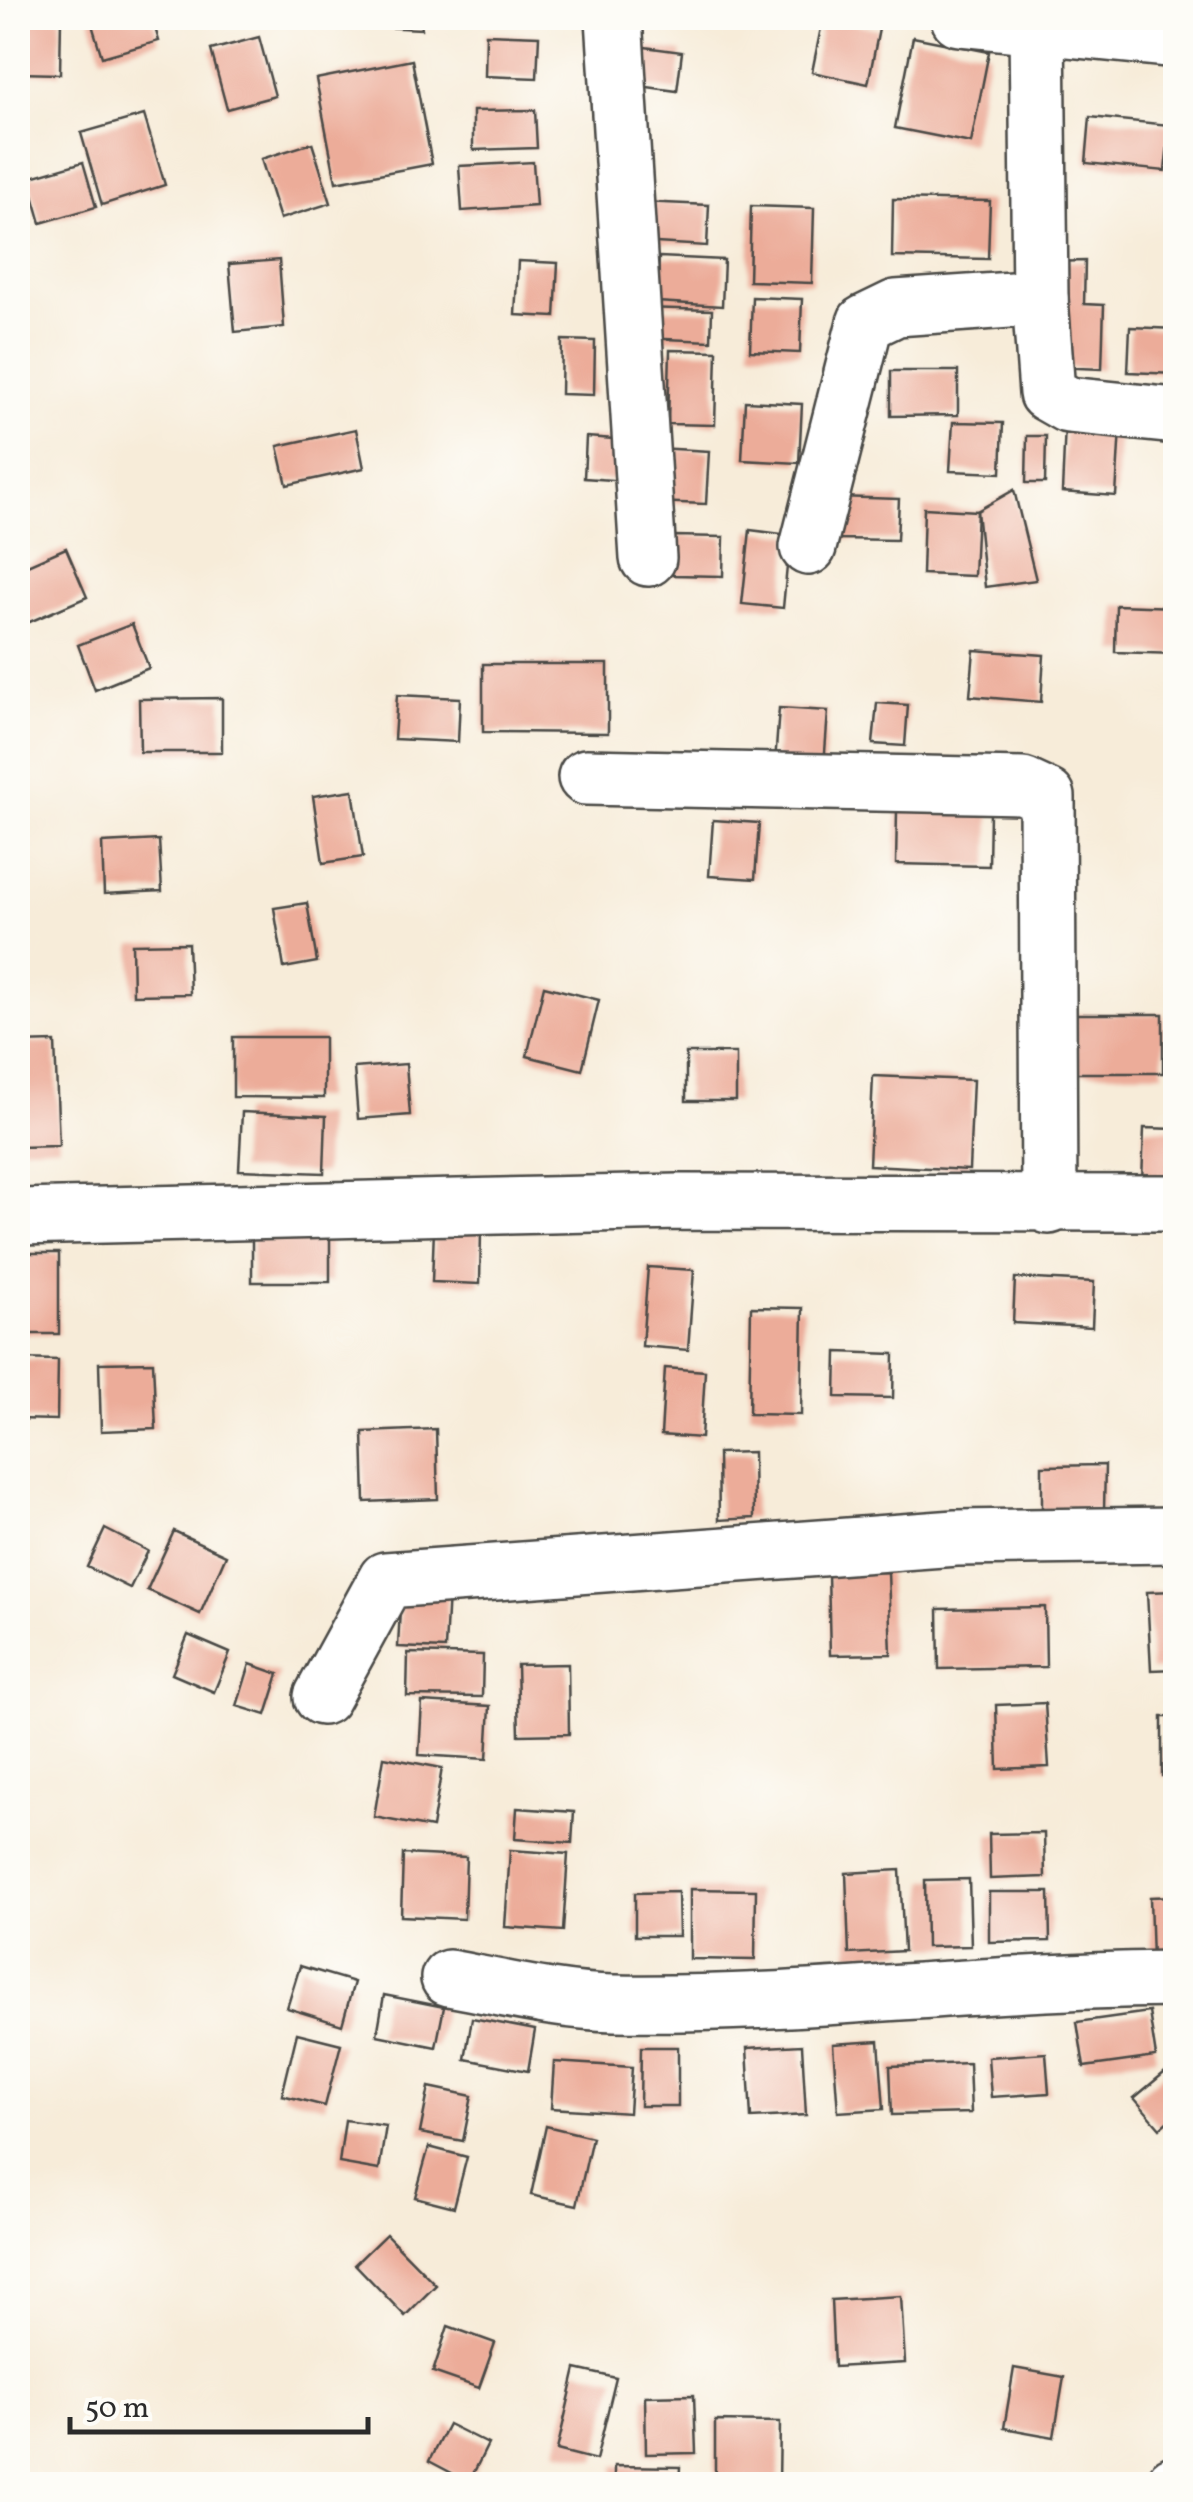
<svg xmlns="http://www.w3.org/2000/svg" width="1193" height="2502" viewBox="0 0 1193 2502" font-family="Vollkorn,serif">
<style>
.building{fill:#ecac99}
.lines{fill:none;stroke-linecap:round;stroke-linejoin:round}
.minor-casing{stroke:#4a4845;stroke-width:60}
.minor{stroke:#fff;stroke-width:55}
</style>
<rect width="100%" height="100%" fill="#fdfcf7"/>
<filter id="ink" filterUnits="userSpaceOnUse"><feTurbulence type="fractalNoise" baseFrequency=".01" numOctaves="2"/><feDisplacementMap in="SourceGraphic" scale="20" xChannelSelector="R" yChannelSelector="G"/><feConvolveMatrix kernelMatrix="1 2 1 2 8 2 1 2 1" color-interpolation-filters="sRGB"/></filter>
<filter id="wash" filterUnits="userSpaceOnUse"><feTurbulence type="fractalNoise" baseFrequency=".0048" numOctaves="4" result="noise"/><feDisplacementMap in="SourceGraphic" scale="40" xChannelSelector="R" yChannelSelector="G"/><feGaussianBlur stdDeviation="2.25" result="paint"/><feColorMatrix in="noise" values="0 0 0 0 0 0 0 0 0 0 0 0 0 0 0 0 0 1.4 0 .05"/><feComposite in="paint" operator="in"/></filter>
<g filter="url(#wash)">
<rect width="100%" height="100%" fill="#f7ecd9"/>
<g id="blocks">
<g class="building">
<path d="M18 18H61L60 74 18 73Z"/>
<path d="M90 18H152L159 41 102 57Z"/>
<path d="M337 18H421V29L336 25Z"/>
<path d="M823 18 879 29 868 84 812 72Z"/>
<path d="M486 34 539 36 537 78 485 76Z"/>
<path d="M259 37 275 96 227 109 211 50Z"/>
<path d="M913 37 989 52 971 143 895 128Z"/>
<path d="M637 46 682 52 677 91 632 85Z"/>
<path d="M412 60 432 164 336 182 316 79Z"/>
<path d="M535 110 537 148 473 150V111Z"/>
<path d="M144 115 165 185 102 205 81 133Z"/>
<path d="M1090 117 1170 125 1165 171 1086 163Z"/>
<path d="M312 143 331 203 280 219 261 159Z"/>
<path d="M83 162 96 207 41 223 28 178Z"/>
<path d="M533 162 536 206 462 211 459 166Z"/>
<path d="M893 199 990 201 988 259 892 257Z"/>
<path d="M641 202 709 205 707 246 639 242Z"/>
<path d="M751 206 814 208 812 283 749 281Z"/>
<path d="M659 257 724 260 722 306 657 302Z"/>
<path d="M279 260 284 327 235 332 229 264Z"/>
<path d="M518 261 558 263 555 317 515 315Z"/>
<path d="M1085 261 1084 304 1104 305 1102 369 1053 367 1048 262Z"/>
<path d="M752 297 802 299 800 353 750 351Z"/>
<path d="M643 308 712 310 711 341 642 338Z"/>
<path d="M1130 327 1176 329V374L1128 372Z"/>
<path d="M562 340 595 341 594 395 561 394Z"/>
<path d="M670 350 717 351 715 425 668 424Z"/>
<path d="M891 371H958V415L891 416Z"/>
<path d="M745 401 802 404 799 463 742 460Z"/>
<path d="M953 422 1003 423 1001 473 950 471Z"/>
<path d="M1065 424 1120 427 1116 496 1062 492Z"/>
<path d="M356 429 364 468 287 485 278 446Z"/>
<path d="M1027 436H1046L1045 483H1026Z"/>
<path d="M586 437 629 440 626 481 584 478Z"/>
<path d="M657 448 709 451 706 504 654 502Z"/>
<path d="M1014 490 1036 580 985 587 977 511Z"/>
<path d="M837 497 899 499 897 540 836 539Z"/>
<path d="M924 508 977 511 974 576 922 574Z"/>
<path d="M750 530 790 535 783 608 742 604Z"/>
<path d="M673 536 724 537 723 576 672 575Z"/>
<path d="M66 548 87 597 18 627V569Z"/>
<path d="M1116 605 1176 607V654L1115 652Z"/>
<path d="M132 624 149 668 95 690 78 645Z"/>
<path d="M974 650 1044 655 1041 702 970 696Z"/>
<path d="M483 664H608V733L483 732Z"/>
<path d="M397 695 460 698 458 742 394 739Z"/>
<path d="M222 698V752H140L139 699Z"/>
<path d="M877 703 908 705 905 746 873 744Z"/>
<path d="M779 708 828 711 824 766 775 763Z"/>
<path d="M353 790 363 857 323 863 313 796Z"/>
<path d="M897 810 990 812 989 866 896 864Z"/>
<path d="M713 820 759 823 755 879 709 876Z"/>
<path d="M159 840 162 891 104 894 102 843Z"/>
<path d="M307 903 317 962 284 968 274 908Z"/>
<path d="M188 943 190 994 133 995 132 944Z"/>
<path d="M544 986 599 1000 582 1070 527 1056Z"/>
<path d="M1074 1014H1163V1073H1075Z"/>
<path d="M233 1037H324V1098L233 1097Z"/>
<path d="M55 1042 59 1146 18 1147V1043Z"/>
<rect x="686" y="1053" width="50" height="48"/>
<path d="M406 1064 410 1115 358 1119 354 1068Z"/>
<path d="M873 1076 973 1080 969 1170 869 1165Z"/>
<path d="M242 1112 326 1116 324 1173 239 1170Z"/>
<path d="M1144 1128 1176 1129V1183L1142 1182Z"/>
<path d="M434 1229 481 1231 480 1284 432 1282Z"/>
<rect x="252" y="1237" width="78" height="45"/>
<rect x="18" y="1253" width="41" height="81"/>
<path d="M648 1267 694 1270 688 1350 642 1346Z"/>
<path d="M1015 1278 1094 1282 1092 1327 1013 1323Z"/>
<path d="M751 1307 803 1308 801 1415 749 1414Z"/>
<path d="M837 1352 894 1354 893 1398 836 1397Z"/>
<path d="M18 1359 58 1360 57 1420 18 1419Z"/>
<path d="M153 1362 156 1429 101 1431 99 1363Z"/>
<path d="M665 1368 705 1371 701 1438 661 1435Z"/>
<path d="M436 1429 438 1499 365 1502 363 1432Z"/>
<path d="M753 1452 754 1518 719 1520 718 1453Z"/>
<path d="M1105 1465 1104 1510 1042 1511V1466Z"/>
<path d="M105 1529 148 1551 130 1588 87 1567Z"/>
<path d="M174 1531 226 1555 200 1614 147 1590Z"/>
<path d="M888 1572 891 1654 830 1655 828 1573Z"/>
<path d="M401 1589 448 1592 445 1649 398 1647Z"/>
<path d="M1176 1591V1669L1151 1670 1147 1592Z"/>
<path d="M1045 1607 1046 1667 939 1669 938 1609Z"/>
<path d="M188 1635 230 1653 214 1692 172 1674Z"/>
<path d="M408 1653 483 1655 482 1697 407 1696Z"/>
<path d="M250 1664 279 1674 266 1715 237 1706Z"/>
<path d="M568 1664 569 1734 519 1735 517 1665Z"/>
<path d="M422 1702 490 1706 487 1759 419 1755Z"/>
<path d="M1045 1703 1049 1767 998 1769 996 1705Z"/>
<rect x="1162" y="1717" width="14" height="59"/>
<path d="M384 1757 442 1768 432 1828 374 1817Z"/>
<path d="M517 1808 574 1812 572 1843 515 1839Z"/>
<path d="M1044 1833 1045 1877 990 1879 989 1834Z"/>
<path d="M510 1850 568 1854 563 1931 505 1927Z"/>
<path d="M403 1854 466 1857 464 1919 401 1916Z"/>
<path d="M900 1870 904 1951 849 1954 846 1873Z"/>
<path d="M969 1879 971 1946 926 1947 925 1880Z"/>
<path d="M690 1889 756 1890 755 1960 690 1959Z"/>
<path d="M678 1892 679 1936H635V1893Z"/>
<path d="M989 1892H1049L1050 1941 989 1942Z"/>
<path d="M1176 1896V1959L1152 1960 1150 1897Z"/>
<path d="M300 1966 354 1982 342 2025 287 2008Z"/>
<path d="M384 1995 444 2007 436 2047 377 2035Z"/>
<path d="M1149 2012 1156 2057 1084 2067 1077 2022Z"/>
<path d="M472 2018 535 2030 528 2071 465 2059Z"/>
<path d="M297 2033 341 2044 325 2106 282 2095Z"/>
<path d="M879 2041 884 2109 838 2112 833 2044Z"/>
<path d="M802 2045 806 2115 751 2118 747 2048Z"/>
<path d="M641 2047H678V2106H640Z"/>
<path d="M1046 2053 1049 2093 991 2097 988 2057Z"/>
<path d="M554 2062 632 2067 629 2113 551 2108Z"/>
<path d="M969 2063 971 2113 892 2115 890 2066Z"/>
<path d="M1176 2063V2114L1160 2128 1134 2098Z"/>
<path d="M429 2087 472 2096 463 2141 420 2133Z"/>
<path d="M345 2120 386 2126 379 2170 339 2163Z"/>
<path d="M546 2126 592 2137 577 2205 531 2195Z"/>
<path d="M429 2147 467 2157 454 2207 415 2197Z"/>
<path d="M386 2234 436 2285 405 2316 355 2264Z"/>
<path d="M901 2296 905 2363 834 2367 831 2300Z"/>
<path d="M448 2326 495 2343 479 2388 433 2372Z"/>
<path d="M1014 2368 1064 2377 1054 2437 1004 2428Z"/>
<path d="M576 2369 616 2378 596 2460 557 2450Z"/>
<path d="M694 2395 696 2453 646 2454 645 2396Z"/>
<path d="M715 2421 780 2422 779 2484H715Z"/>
<path d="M448 2424 488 2444 469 2482 429 2461Z"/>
<path d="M614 2466 680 2467 679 2484H614Z"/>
</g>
</g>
</g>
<g filter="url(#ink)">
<use href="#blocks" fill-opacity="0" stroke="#4a4845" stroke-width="2.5"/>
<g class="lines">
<g class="minor-casing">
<g id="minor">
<path d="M614 18 648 558"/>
<path d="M959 18 1176 40"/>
<path d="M1037 25 1040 298 1047 393 1068 405 1176 416"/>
<path d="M808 547 865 323 896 308 1040 298"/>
<path d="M586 777 1023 786 1047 797 1049 1206"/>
<path d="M18 1217 679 1202 1176 1203"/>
<path d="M322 1697 386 1580 956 1538 1176 1535"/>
<path d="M449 1978C503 1988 560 2002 614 2003 802 2006 988 1980 1176 1979"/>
<path d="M1174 2484H1176"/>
</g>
</g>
<use href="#minor" class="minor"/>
</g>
</g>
<rect width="1193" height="2502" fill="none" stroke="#fdfcf7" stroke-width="60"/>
<path d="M70 2417v15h298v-15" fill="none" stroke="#2b2b2b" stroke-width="5"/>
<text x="85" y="2417" font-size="30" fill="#2b2b2b" stroke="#fdfcf7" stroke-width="8" paint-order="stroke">50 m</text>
</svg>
